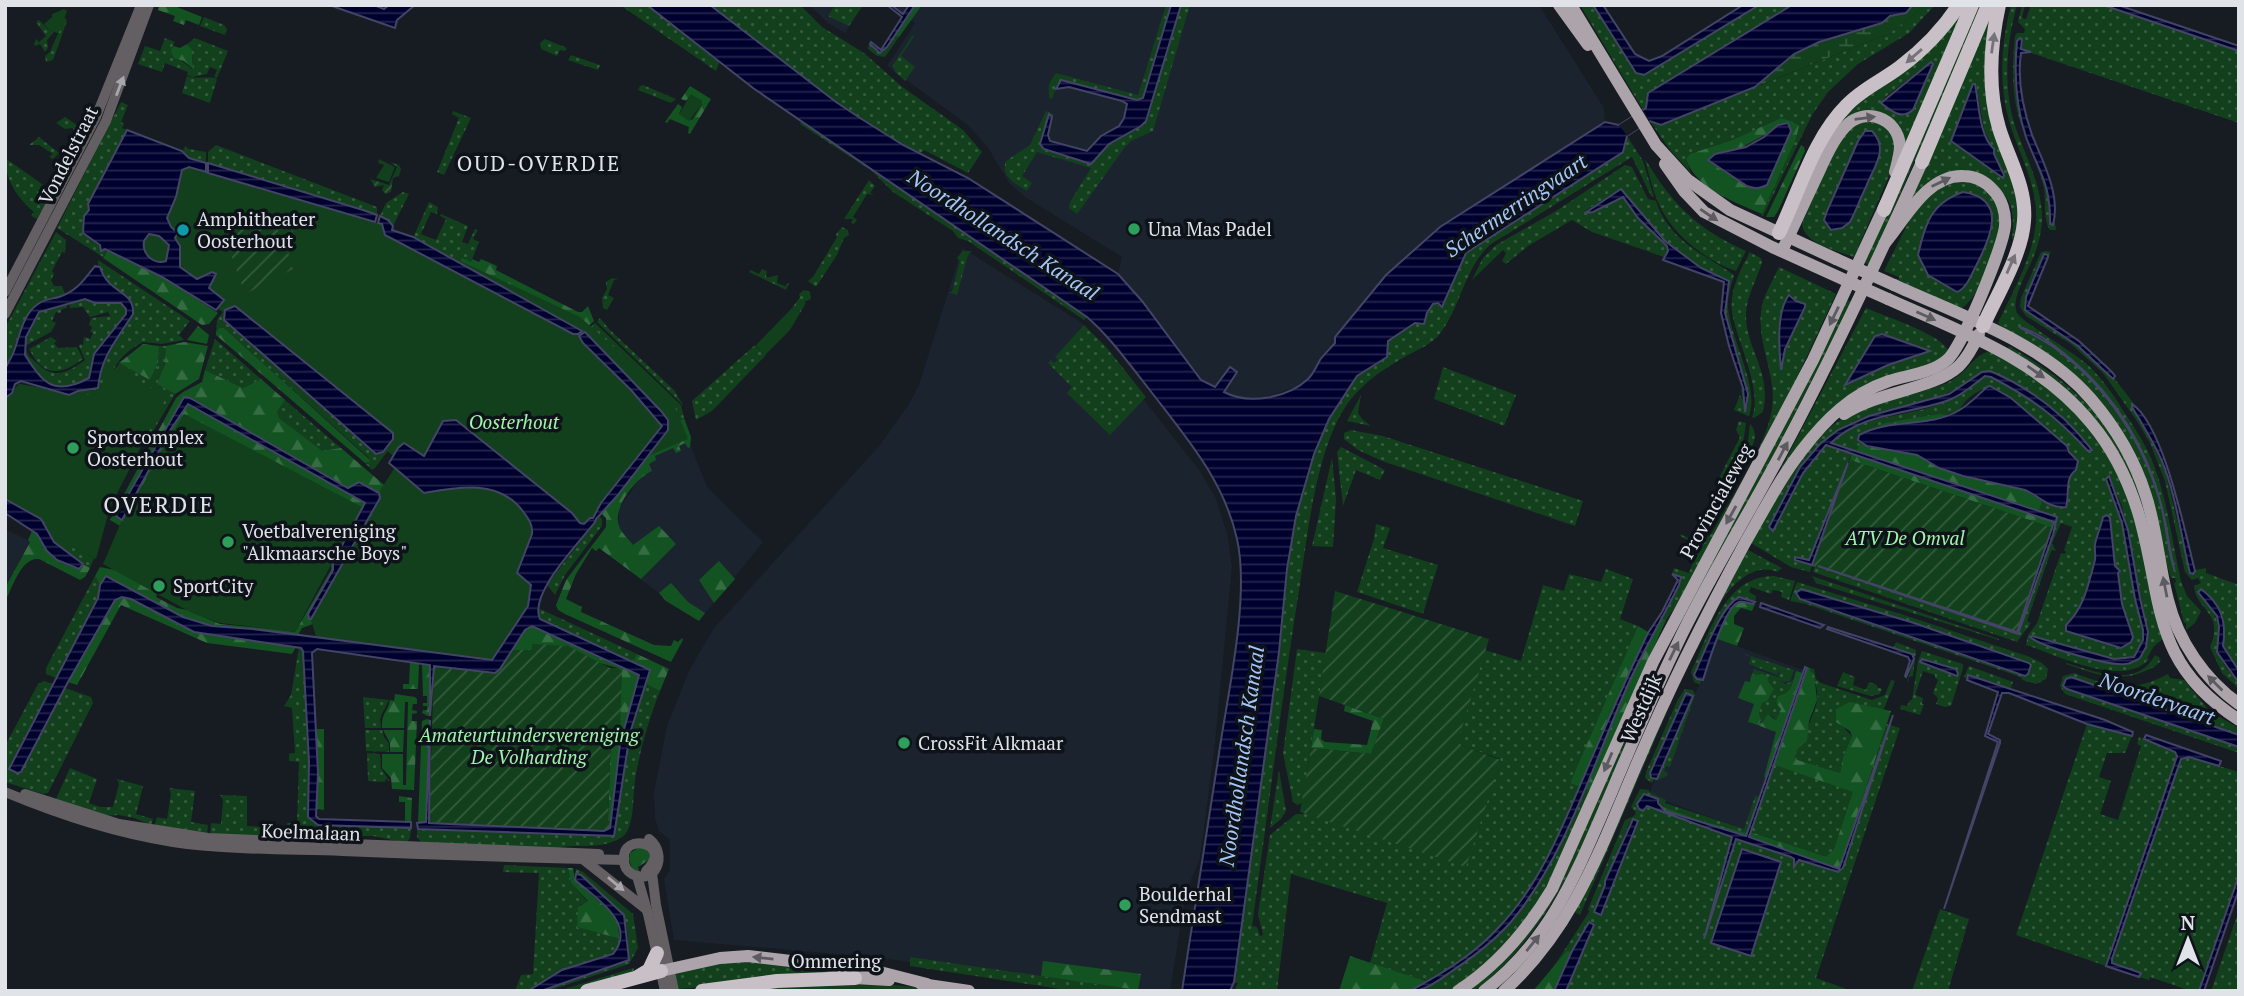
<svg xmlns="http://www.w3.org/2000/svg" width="2244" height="996" viewBox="0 0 2244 996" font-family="'PT Serif',serif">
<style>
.built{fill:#1b232f}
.grass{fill:url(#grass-dots);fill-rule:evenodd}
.forest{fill:url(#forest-firs);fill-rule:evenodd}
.wetland{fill:url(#wetland-marsh)}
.park{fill:#12401c}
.garden{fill:url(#garden-furrows)}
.water{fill:url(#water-rules);stroke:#434466;stroke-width:2;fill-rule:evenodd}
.pier{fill:#171b22}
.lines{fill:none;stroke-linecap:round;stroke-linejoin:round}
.minor{stroke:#635f62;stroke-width:10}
.major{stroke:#aca4aa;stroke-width:12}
.highway{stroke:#c9c0c7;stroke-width:14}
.major-bridge{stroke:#aca4aa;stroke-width:12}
.oneway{fill:#757279}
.oneway2{fill:#a8a8ac}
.oneway3{fill:#5d5b62}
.leisure-dot{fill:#2e9e5b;stroke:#0e1219;stroke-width:2.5}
.culture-dot{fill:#0f9aa8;stroke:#0e1219;stroke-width:2.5}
.labels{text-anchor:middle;stroke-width:7;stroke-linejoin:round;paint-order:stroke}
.street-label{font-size:19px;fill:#e0e3e8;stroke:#0e1219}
.poi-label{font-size:19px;fill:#e0e3e8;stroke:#0e1219;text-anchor:start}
.park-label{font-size:19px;font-style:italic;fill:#a0f5ab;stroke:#0e1219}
.neighbourhood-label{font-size:21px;letter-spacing:2px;fill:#e0e3e8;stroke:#0e1219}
.water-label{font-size:21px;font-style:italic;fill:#a5c7f8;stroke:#0e1219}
.quarter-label{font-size:23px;letter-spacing:2px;fill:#e0e3e8;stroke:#0e1219}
</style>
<defs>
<pattern id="grass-dots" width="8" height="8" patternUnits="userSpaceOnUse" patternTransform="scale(1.75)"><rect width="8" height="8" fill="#12401c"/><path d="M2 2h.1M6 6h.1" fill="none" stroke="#345b3d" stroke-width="1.8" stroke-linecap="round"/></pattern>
<pattern id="forest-firs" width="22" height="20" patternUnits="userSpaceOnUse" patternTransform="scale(1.75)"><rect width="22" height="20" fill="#135322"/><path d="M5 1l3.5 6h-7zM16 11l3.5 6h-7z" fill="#356c42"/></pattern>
<pattern id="wetland-marsh" width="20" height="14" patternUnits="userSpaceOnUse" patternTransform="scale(1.75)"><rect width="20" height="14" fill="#12401c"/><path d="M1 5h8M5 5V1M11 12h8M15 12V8" fill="none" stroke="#345b3d"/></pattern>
<pattern id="garden-furrows" width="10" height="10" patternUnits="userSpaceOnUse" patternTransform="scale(1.75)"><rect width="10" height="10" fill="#12401c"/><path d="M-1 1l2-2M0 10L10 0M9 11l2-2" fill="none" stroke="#345b3d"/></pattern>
<pattern id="water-rules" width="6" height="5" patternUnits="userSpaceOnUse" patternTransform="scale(1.75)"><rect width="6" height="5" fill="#00002f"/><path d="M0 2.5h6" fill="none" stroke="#25254d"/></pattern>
</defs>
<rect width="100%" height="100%" fill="#171b22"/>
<g class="built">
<path d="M809 5H863L845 33 828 23Z"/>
<path d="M889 5H1539L1604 108 1605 122 1440 227 1386 275 1371 292 1308 379 1296 387 1262 398H1239L1224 392 1237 372 1230 367 1215 387 1196 376 1142 301 1118 274 1122 257 1025 197 1009 183 987 146 968 125 887 66 915 23Z"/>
<path d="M962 248 1082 323 1106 347 1119 368 1200 471 1216 499 1227 533 1232 567 1214 752 1200 858 1186 892 1170 991H1103L882 958 674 940 664 879 670 870V840L659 831 655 818 654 792 667 726 689 671 714 628 880 445 909 404 919 385Z"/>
<path d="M688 439 707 487 763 542 699 621 666 601 659 593 599 548 618 526 619 509 642 475 646 458Z"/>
<path d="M5 529 30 541 5 588Z"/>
<path d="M1717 639 1806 671 1748 831 1648 795 1693 696 1703 680Z"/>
</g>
<g class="grass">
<path d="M620 5H647L720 61 716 71Z"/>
<path d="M710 5H800L822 27 864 53 901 86 963 130 982 152 968 173 924 150 920 154C844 115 776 59 710 5Z"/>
<path d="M835 5H863L849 26 828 16Z"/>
<path d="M1166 5H1171L1142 100 1067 81 1057 85 1052 99 1049 98C1049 83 1047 86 1056 73L1138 95Z"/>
<path d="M1181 5H1190L1153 131 1131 141 1125 147 1077 214 1069 208 1070 202 1091 168 1037 152 1022 176 1032 183 1027 191C1015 183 1000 177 1006 161L1030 145 1046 111 1053 114 1052 117 1048 114 1041 144 1044 149 1091 164 1109 144 1142 126 1148 118Z"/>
<path d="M1580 5H1593L1636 73 1651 71 1759 5H1792L1648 93 1646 108 1643 110Z"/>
<path d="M1926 5H1935L1909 33 1858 64 1828 92 1812 115 1763 216H1761L1796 139 1799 126 1792 121 1781 118 1732 140 1690 154 1686 159 1691 173 1670 150 1650 121 1661 125 1890 33Z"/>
<path d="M1968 5 1903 157V142L1866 111 1858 112 1839 122ZM1930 62 1892 112 1882 103 1884 98Z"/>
<path d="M1976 5H1983L1869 265 1864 262Z"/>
<path d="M2011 5H2017C2006 45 2003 86 2015 126 2026 158 2043 187 2042 222 2041 232 2039 243 2035 253 2030 268 2010 298 2017 313 2021 321 2076 354 2089 366 2103 380 2114 395 2124 412 2135 428 2146 445 2153 463 2168 501 2172 542 2181 581L2187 596 2201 611 2195 623 2186 630V623H2184L2174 583 2176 582 2175 578H2171L2162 549 2154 512 2094 394 2072 372 2050 355 2003 328 1998 323C2013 291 2033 257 2036 222 2038 190 2023 162 2013 133 1998 91 2000 48 2011 5Z"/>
<path d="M2022 5H2025L2022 18 2026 19 2031 5H2103L2239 51V123L2022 50 2023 39 2021 38C2019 49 2016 60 2015 70 2013 110 2035 143 2045 180 2049 195 2050 209 2050 224L2053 225 2055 222 2056 230H2050C2043 220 2046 200 2044 188 2039 167 2028 147 2022 127 2011 97 2012 67 2015 36L2017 33H2024L2025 29 2018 22Z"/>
<path d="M1994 7 1989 76 2019 189V218L2016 240 2012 239C2018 190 1998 187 1959 173L1907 209ZM1976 84 1984 129 2000 165 1951 141Z"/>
<path d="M65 17 67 21 53 60 46 62 45 56 50 52Z"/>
<path d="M204 17 224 25 227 29 225 35 200 26Z"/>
<path d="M39 20 49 30 54 32 47 40 48 48 45 52 40 44 35 46 34 44 36 39 39 42 46 36 36 22Z"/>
<path d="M915 35 901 56 915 67 905 81 895 72 893 65 912 36Z"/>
<path d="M895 36 899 37 885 57 877 56 868 49 869 43 882 53Z"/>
<path d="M165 38 175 42 172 47 181 60 192 69C195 62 192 49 187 44L195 38 228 51 217 78 214 77 217 70 210 67 207 74 193 77 187 75 188 72 165 63 162 72 138 64 145 46 160 51Z"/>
<path d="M545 39 567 48 565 51 560 50 557 56 541 49 540 43Z"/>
<path d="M571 55 600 65 598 70 568 60Z"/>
<path d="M187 76C197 80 206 75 217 79L210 103 182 93Z"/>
<path d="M643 85 676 99 671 103 638 90 640 86Z"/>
<path d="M121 102 128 105 121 122 124 124 122 128 127 130 88 204 89 209 83 233 103 249 108 250 103 257 57 228Z"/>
<path d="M453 111 471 118 444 175 437 172 459 118 452 114Z"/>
<path d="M65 117 84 130 78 142 71 138 75 132 73 128 65 129 56 123Z"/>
<path d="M802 121 1087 317 1084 320 968 241 958 238 953 231 893 192 872 171 800 124Z"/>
<path d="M1857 121 1882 123 1895 141 1894 164 1854 257C1838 251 1804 244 1802 224L1838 139ZM1872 131 1875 170 1860 202Z"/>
<path d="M1627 136 1643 161 1654 197 1651 196 1632 157 1491 244C1464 268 1461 307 1439 335 1431 344 1418 350 1408 355 1382 370 1360 384 1344 409 1316 454 1308 532 1300 584 1282 697 1268 812 1252 926L1257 927 1260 936 1263 935 1258 914 1270 835 1296 814H1310L1501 759 1456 744 1485 650 1521 661 1543 585 1564 591 1569 574 1601 582 1606 569 1633 579 1620 619 1638 626 1570 783 1590 791 1554 874 1531 913 1495 955 1461 983 1449 991H1419L1430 986 1428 982 1370 963 1387 903 1291 874 1277 991H1234L1238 983 1232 981 1255 834 1291 541C1301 491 1320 410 1359 375 1367 367 1377 362 1386 357L1388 341 1425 318 1433 303 1442 307 1466 253 1623 152Z"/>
<path d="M39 137 59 153 53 159 49 157 53 154 39 145H29Z"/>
<path d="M216 145 377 207V215L208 163V152Z"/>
<path d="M185 146 189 149 206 152V163L189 158 183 151Z"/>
<path d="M5 158 52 191 37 219 31 216 34 212C18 199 5 179 5 158Z"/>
<path d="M1645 159C1673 205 1697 229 1746 251L1736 271C1711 263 1680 240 1666 217 1655 201 1650 178 1645 159Z"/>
<path d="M1625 165 1632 167 1648 199 1656 201C1670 242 1701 252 1734 275 1731 286 1727 297 1728 308 1731 341 1760 387 1749 416L1734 410 1740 395 1743 400 1741 389 1743 388 1744 411 1748 404 1744 379 1725 313 1727 279 1701 268 1665 241 1621 189 1585 211 1593 212 1623 197 1638 218 1664 242 1668 251 1664 257 1592 232 1572 220 1528 246 1506 264 1502 261 1506 253 1503 250 1472 280 1483 258 1496 245 1556 211Z"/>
<path d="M1968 178 1994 195C1996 205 2001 218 2000 227 1996 247 1979 301 1960 309L1898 280 1899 277 1884 271 1914 211 1930 191ZM1934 209 1992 231 1972 274 1918 255Z"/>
<path d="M869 180 875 186 870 193 874 195 867 194 853 217 857 220 854 224 851 223 853 219H844Z"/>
<path d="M403 192 409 194 393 226 388 220 380 216 386 203Z"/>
<path d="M429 202 438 207 437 214 431 212 421 234 436 240 446 219 440 216 441 214 468 226 462 242 468 244 475 229 478 230 473 239 479 242 471 262 459 264 413 238Z"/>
<path d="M842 227 848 230 849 235 844 238 837 255 816 287 808 281 813 277 837 237 836 234Z"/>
<path d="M56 232 66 240 65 253 62 252 52 271 54 274 51 280 54 286H62L65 294C57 299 47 298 39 303 18 317 18 348 5 367V328Z"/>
<path d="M963 251H972L968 255 957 295 948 292H952L960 261 957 258Z"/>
<path d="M2046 251 2051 252 2048 257 2047 254 2043 256 2026 297 2025 310 2078 346 2114 378 2135 405 2165 471 2190 573H2195V570L2206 568V573L2239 585V671L2223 646 2225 633 2223 616 2207 601C2223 622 2216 637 2222 660 2225 671 2239 677 2239 689L2222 673 2210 647C2225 612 2196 611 2194 586L2201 583 2198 578 2192 580 2185 572 2165 481 2150 443 2137 421 2103 373 2071 344 2026 316 2020 307 2021 298 2041 252Z"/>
<path d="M1749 252 1761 258 1762 262C1757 280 1746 296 1746 315 1746 350 1772 371 1763 412L1754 418 1752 417C1763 389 1737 343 1732 312 1730 295 1736 280 1743 265 1746 259 1748 258 1749 252Z"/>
<path d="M98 260 190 321 179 335 184 340 162 344 143 342C110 359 108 381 104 415L69 395 99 386C98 353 123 339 133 311L128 296C112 288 98 278 98 260Z"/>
<path d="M1779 267 1836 294 1778 418 1677 605 1666 620 1662 619 1681 581 1680 576 1672 574 1674 568 1689 573 1699 545 1681 537 1680 534C1692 540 1700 545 1711 534 1731 498 1766 448 1772 408 1777 376 1757 344 1761 312 1762 297 1773 281 1779 267ZM1788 295H1791L1804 310 1785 349 1781 365V318Z"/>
<path d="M762 269 767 271 766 278 778 275 777 283 785 286 789 283 786 290 749 272 751 270 759 274Z"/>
<path d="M612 278 618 280H614L608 295 614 298 607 310 603 308 602 298 607 289 606 282Z"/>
<path d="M804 290 810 292 811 299 804 302 806 303 800 313 792 308 800 297 799 294Z"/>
<path d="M85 298 95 303H121L126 309V313L98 348 92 359 89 378C55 396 44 385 25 355 23 342 27 338 32 328 41 306 44 309 66 302L67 308 62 309 60 313 56 312 52 321 56 323 51 332 25 346C27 356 31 358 38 364 54 380 69 372 85 360L79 346 80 344 83 345 84 337 90 339 93 333 90 332 92 327 89 325 91 318 110 316 108 312 90 317 83 307 70 308 69 301Z"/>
<path d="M1847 300 1852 302 1768 466 1679 626Z"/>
<path d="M1866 308C1884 316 1940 334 1948 350L1937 363 1870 386 1780 470ZM1882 334 1888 365 1845 385 1875 336Z"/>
<path d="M225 309 224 320 376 454 382 453 391 442 393 444 375 468 372 470 365 463H367L369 458 224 328H219L216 332 217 320Z"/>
<path d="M600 318 609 329 674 390 683 405 597 322Z"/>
<path d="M595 323 681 405 684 418 669 427 585 332Z"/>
<path d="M1084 325 1107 348 1146 397 1110 435 1067 393 1072 387 1048 363 1051 360 1054 363 1058 360 1055 357Z"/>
<path d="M51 337 57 341 54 343 58 348 77 347 83 359C60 376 43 377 29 349Z"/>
<path d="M215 339 261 379 243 388 205 370Z"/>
<path d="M755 345 766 355 712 411 696 420 692 401Z"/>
<path d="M159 346H166C167 361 163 371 157 384L175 394 152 433 146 429 115 371 119 363 150 380 158 363Z"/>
<path d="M2009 346C2067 379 2116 421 2139 486 2144 503 2148 521 2153 538L2112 445 2007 351Z"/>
<path d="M1987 352 1995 353C2016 366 2040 378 2058 394 2099 431 2127 481 2139 535 2147 570 2151 605 2163 639L2154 646 2147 658 2149 659C2123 689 2057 655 2026 645L2028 635 2037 623 2061 553 2065 554 2066 552 2064 550 2072 527 2061 523 2052 543 2056 551 2052 550 2050 554 2027 621 2031 623 2017 642 1813 572 1815 567 2018 634 2057 522 2056 517 2039 511 2042 501 2063 508 2069 498 2068 487 2071 473 2066 445 2011 398 1990 386C1980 390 1964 398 1960 410 1950 416 1900 420 1884 423L1877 428 1859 435 1858 441 1862 444 1859 445 1857 451 1831 443C1864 411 1915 419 1953 398 1965 392 1975 384 1984 376L1991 377C2031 398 2058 417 2088 451 2063 406 2026 395 1982 372 1950 397 1925 401 1887 410 1819 426 1798 468 1770 527L1774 530 1803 473 1823 446 1826 445 1852 453 1809 561 1795 558 1812 565 1810 572 1791 567 1751 543C1781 492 1807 428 1867 406 1890 398 1916 395 1939 386 1948 383 1956 378 1963 372 1971 365 1975 356 1987 352ZM2109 476 2122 506 2148 632 2143 654 2130 664 2109 663 2044 644 2030 638 2032 636 2114 659 2134 657C2141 649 2144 640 2143 629L2122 523 2106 479ZM2107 515 2110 518 2115 566 2120 571 2118 573 2122 604 2132 637 2066 625C2084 605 2088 585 2095 560 2096 555 2094 549 2095 544 2097 535 2101 526 2103 517Z"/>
<path d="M1443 367 1516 395 1504 426 1434 399Z"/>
<path d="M451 394 602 519V526L565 575 555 595 547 585 596 521Z"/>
<path d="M1361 395 1358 413 1362 419 1371 426 1347 421Z"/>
<path d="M285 400 341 448 322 452 279 418 277 412Z"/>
<path d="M1739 421 1746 423 1743 444 1722 482 1718 480 1740 437 1736 430Z"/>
<path d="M1750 424C1762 436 1749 452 1742 464L1739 460 1748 441Z"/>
<path d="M1351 430 1383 436 1583 501 1575 526 1382 461 1358 450 1344 439V433Z"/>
<path d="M1341 447 1385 470 1380 480 1356 470 1343 506 1337 452Z"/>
<path d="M1332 458 1336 499 1333 547 1312 546Z"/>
<path d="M5 490 48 514 60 540 94 558 90 568 54 542 41 519 5 499Z"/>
<path d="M1376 524 1390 528 1383 548 1438 565 1423 614 1357 592 1374 539Z"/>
<path d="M1748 550 1782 568 1777 572C1754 562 1731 585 1720 604L1677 688 1580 915 1575 912C1629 790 1683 668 1748 550Z"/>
<path d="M95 576 100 585 98 598 56 678 46 674V668Z"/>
<path d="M1774 576 1795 581 1789 600 1781 597 1782 592 1773 590 1771 594 1751 587 1749 592 1756 596 1755 602 1752 600 1720 619 1694 675V677L1701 681 1700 685 1694 682 1691 672C1709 635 1724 576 1774 576Z"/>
<path d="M1812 576 1999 639V640L1816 583Z"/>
<path d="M1797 582 1904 615 2030 657 2042 663 2048 669 2046 679 2036 684 2022 680 2021 677 1806 604 1790 601ZM1800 599 1864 607 2029 663 2026 676Z"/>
<path d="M538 608 637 654 633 662 540 619Z"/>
<path d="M1896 642 1916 650 1913 676 1909 677 1908 682H1907L1914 659 1893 648Z"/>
<path d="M299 647 303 651 309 762V817L312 822 411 828 410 838 406 843 373 836H357L342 840 286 837 287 823H297L299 762 289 761V754L295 753 292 708 284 706 291 695Z"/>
<path d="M1297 649 1326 653 1302 803 1297 805 1293 802 1283 753Z"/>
<path d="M1922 651 1963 664V668L1951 706 1945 707 1936 704 1938 698 1933 693 1938 680 1935 678V675L1923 671 1915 695 1923 698 1922 704H1924L1920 715 1900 709 1901 705 1907 706 1910 700H1912L1918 661Z"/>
<path d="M1744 654 1794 670 1790 681 1784 682 1778 679 1785 684 1789 683 1794 679C1793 690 1789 694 1778 696L1776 703 1781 709 1776 721H1774V717L1768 714 1760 726 1758 725 1761 720 1759 713 1762 703 1767 701 1773 687 1762 674 1751 676 1754 669 1778 677 1780 669 1777 675 1749 664 1751 657Z"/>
<path d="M2155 655 2160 658 2159 661 2161 660C2158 666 2150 669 2143 672 2116 683 2092 673 2066 664L2067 663C2095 672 2137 689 2155 655Z"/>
<path d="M1969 666 2013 682 2010 690 1969 675 1967 678 1964 677Z"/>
<path d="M1810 668 1814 669 1816 679 1821 683 1872 700 1885 695 1891 680 1895 681 1884 709 1880 710 1850 702 1845 729 1852 736 1843 757 1840 773 1793 759 1798 749 1807 741C1806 724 1814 716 1817 701 1819 688 1813 678 1810 668Z"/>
<path d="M1843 672 1855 677 1853 685 1866 690 1869 682 1877 685V687L1882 689 1880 694 1871 696 1837 686Z"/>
<path d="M2074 673C2110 686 2131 694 2168 674L2170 678 2184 680 2211 713 2210 715 2214 718 2216 715 2239 728V735L2075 679 2064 688 2239 747V753L2065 694 2060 686 2063 676Z"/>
<path d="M44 681 53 684 10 765 11 771 21 772 65 688 91 697 93 703 48 793 43 794 5 782V746L38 684Z"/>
<path d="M646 684 660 691C649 719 640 750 635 780 633 795 634 810 630 824 628 832 624 837 617 840 594 851 572 842 555 849L422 843 417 837V828L614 836 630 733Z"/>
<path d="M1685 689 1693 690 1695 695 1670 767 1666 766 1664 771 1668 773 1667 776 1655 781 1692 697 1686 693 1650 773 1654 779 1652 783 1645 778 1646 772 1678 699Z"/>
<path d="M363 697 389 700 380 718 381 728H365Z"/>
<path d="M1638 703 1641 705C1602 796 1571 901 1498 971 1490 978 1479 991 1468 991L1523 939Z"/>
<path d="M1887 724 1900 728 1816 978 1852 991H1566L1594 925 1589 922 1572 951 1554 991H1534L1556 963 1589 912 1588 909 1625 820 1634 816 1636 812 1631 807 1640 789 1649 790V792L1666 800 1665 803 1744 829 1755 796 1760 797 1771 763 1854 792 1834 849 1826 858 1749 831 1747 834 1702 821 1661 806 1658 799 1647 795 1643 810 1647 806 1837 873ZM1635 819 1638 822 1601 915 1594 912 1629 823Z"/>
<path d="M2087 724 2132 736 2125 753H2107L2099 777 2111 781 2100 814 2118 820 2141 746 2137 744 2139 737 2175 752 2177 756 2106 966 2016 935Z"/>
<path d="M365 730H382L384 737 389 743V752L366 751Z"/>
<path d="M367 753 380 754 381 768 390 782 386 778 385 782 368 781Z"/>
<path d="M2189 757 2239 772V875L2199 991H2191L2150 977 2149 980 2139 977 2140 973 2112 963V959L2181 759Z"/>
<path d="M70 768 97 779 89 803 100 807H113L119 784 117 779 143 786 136 814 153 819 151 825 134 818 119 815 103 816 55 801Z"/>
<path d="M1279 770 1286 811 1281 819 1270 828Z"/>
<path d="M169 788 195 791 191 822 208 825 207 834 154 827 157 817 167 819 171 794Z"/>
<path d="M220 795 247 796V826L263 827V836L210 834 211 823 221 824 223 800Z"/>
<path d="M504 865 568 868 571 883 588 902 580 905 577 927 620 939 618 948 613 954 562 970 528 991H515L521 975 533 974 539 873 503 872Z"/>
<path d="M576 869 583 872 633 914 638 948 629 964 548 991H541L585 974 628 961V935L624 915 581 875 575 876Z"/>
<path d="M1940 909 1969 919 1948 991H1912Z"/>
<path d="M2239 910 2238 991H2211Z"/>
<path d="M910 957 1138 990 1074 991 910 966Z"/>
<path d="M742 960 876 973 678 989 675 971Z"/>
<path d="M633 968 636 974 580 991H558Z"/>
<path d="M876 983 951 991H730L748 988Z"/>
</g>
<g class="forest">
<path d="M159 5H172L202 17 199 25 186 20 184 25 173 21 175 16 158 10Z"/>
<path d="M915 5H922L899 37 895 36Z"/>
<path d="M187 44 192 50 193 69 184 61 174 58 171 51 173 46 180 48Z"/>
<path d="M690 86 711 99 690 134 688 133 689 127 670 119 667 123 665 122 678 104 682 107 679 114 692 120 702 104V101L691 95 686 101 681 99Z"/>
<path d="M1781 118 1792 121 1799 126 1796 139 1762 214C1735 202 1696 189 1686 159L1690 154 1732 140ZM1791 131 1767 185 1759 188 1710 157 1724 151 1737 150 1768 133Z"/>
<path d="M1801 145 1804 147 1805 151 1778 211 1774 217H1766Z"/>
<path d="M108 250 162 277 218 313 209 324 202 325 103 258Z"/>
<path d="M462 258 471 262 472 259 479 262 481 259 497 266 496 270 578 312H582L588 306 594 321 585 329 459 264Z"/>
<path d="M198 326 209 335 207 344 187 340Z"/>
<path d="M219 328H224L369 459 370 462 365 463 216 335V332Z"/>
<path d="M184 342 208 346 199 379 175 394 157 384 165 364 166 346Z"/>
<path d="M143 344 159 346 158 363 150 380 119 363Z"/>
<path d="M205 370 243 388 261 379 285 400 277 412 279 418 322 451 341 448 390 490 313 624 302 628 298 635 212 626 183 617 106 576 100 585 95 576 100 567 115 570 157 593 156 597 177 608 187 610 220 624 282 630 295 632 331 570V564L120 526 110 520 176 398 183 392 202 382ZM184 397 190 398 348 488 380 498 333 570 365 505 363 501 187 404 171 429 121 519 117 516Z"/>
<path d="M1940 414 1951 415C1928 424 1902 422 1877 428L1884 423Z"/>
<path d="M684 418 691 437 690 447 688 448 685 443 679 446 681 451 676 453 673 448 655 456 656 460 649 464 652 471C636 478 612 508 619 526 621 533 629 539 633 545L659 526 676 544 641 579 599 548 596 551 592 548 576 574 566 599 582 607 581 612 654 645 671 646 674 640 678 642 682 638 683 640 671 662 565 614 558 610 556 605 566 580 606 527V518L601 513 617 496 669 427Z"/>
<path d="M1862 444 1917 455 1939 468 1963 476 2025 490 2042 501 2039 511 1857 451 1859 445Z"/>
<path d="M1852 453 2051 521 2055 523 2053 528 1850 460Z"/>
<path d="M32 531C40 536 41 543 47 551 55 560 67 567 79 569L83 564 90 568 85 577 80 580 39 559C21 557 13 587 5 601V588L30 542 28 540Z"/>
<path d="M719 561 735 579 714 603 699 580Z"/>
<path d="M671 583 688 602 705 613 699 621 666 601 659 593Z"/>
<path d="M122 597 131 599 194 632 296 647 292 654 207 643 121 605 77 685 68 682 115 600Z"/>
<path d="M1741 602 1755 604 1752 611 1741 608 1734 616V624L1744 628 1737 646 1717 639C1722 626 1727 607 1741 602Z"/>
<path d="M1659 617 1666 620 1590 791 1570 783 1638 626 1648 632Z"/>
<path d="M532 626 639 675 620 744 611 822 608 821 611 736H618V668L532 645V650H512L525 629Z"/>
<path d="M637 654 669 669 660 691 646 684 649 670 633 662Z"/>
<path d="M410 662 419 663 418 689H403V684H409Z"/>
<path d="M422 664 431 665 430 716H428L422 713 423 710H427V706H423V703H427V696H423Z"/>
<path d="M1807 667 1810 668 1811 672 1814 674 1817 700 1809 721 1807 741 1798 749 1794 759 1840 773 1843 757 1852 736 1850 731 1836 722V709L1850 702 1891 711 1838 873 1652 808 1661 806 1702 821 1747 833 1748 831 1826 857 1834 849 1853 792 1772 764 1767 779 1764 777 1776 732 1760 726 1768 714 1776 721 1781 709 1776 703 1778 696C1793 693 1792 684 1796 671L1805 674Z"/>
<path d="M1762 674 1767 676 1768 681 1774 689 1767 701 1762 703 1759 713 1761 720 1758 725 1748 722 1754 704 1738 698 1745 681 1750 682 1751 676Z"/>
<path d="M395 694 415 697 417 699V704H413L412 710 417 711V713L412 714V721H417L414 790 392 789 391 778 382 768V754H403V785H406L408 702H405L404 728H382C381 713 388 712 390 700L394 701Z"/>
<path d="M1345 705 1384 719 1371 754 1311 748 1314 729 1322 730 1321 739 1325 742 1367 745 1373 721 1344 711Z"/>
<path d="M427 719 430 720 426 822 418 823 422 721Z"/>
<path d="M316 729H324V810L317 809Z"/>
<path d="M383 730H404L403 752H390V743Z"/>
<path d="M399 796 412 798 411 822H405V802H399Z"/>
<path d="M639 847 644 848 649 853V860L638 867 639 872 632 868 629 859 630 853Z"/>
<path d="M568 868H573L575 880 616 917 620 939 577 927 578 907 588 901 571 883Z"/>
<path d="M1567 951 1571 952 1553 991H1533Z"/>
<path d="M1350 956 1428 982 1430 985 1419 991H1339Z"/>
<path d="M1043 961 1141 974 1138 990 1041 976Z"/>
</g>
<path class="wetland" d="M1913 5H1926L1890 33 1755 87 1794 54 1819 42 1882 23 1890 16 1906 13Z"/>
<g class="park">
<path d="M64 9 67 11 60 31 57 33 49 30 44 24 52 17V14Z"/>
<path d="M691 94 702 101V104L689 121 679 114Z"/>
<path d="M379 159 395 167 389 182 376 178 384 165 378 163Z"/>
<path d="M191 163 388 227 580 317 671 397 688 439 641 459 582 537 542 582 492 667 319 646 310 617 374 500 399 461 229 316 89 227Z"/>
<path d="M792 308 800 313 790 330 765 355 756 345Z"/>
<path d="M110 366 167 396 110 507 96 559 55 538 42 518 5 498V399L19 384 96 396Z"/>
<path d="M184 414 362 507 295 632 220 623 192 613 103 564 122 520Z"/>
</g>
<g class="garden">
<path d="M390 162 399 165 401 169 399 176 393 178 391 192 386 194 382 190 384 185 375 187 370 179 389 185 397 167Z"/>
<path d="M298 211 305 214C291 230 283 247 293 269L245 294 217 215 223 218C242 213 263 223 282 226Z"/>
<path d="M1850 460 2053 528 2016 634 1812 566Z"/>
<path d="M1335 591 1489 639 1457 744 1501 760 1466 867 1300 812 1311 748 1371 754 1384 719 1319 696Z"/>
<path d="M532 644 568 646 610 668H618L622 672 620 732 618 736H611L608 821 611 822 610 828 604 831 429 823 434 666 500 669 512 650H532Z"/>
</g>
<g class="water">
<path d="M329 5H374L384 9 389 5H415L397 20 395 28Z"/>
<path d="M647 5H710L836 102 860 118 903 145 968 178 1118 274 1142 301 1201 380 1215 387 1230 367 1237 372 1224 392C1249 405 1288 398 1308 379 1314 373 1316 367 1320 360 1324 354 1330 349 1335 343V337L1386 275 1440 227 1605 122 1619 125 1646 108 1648 93 1792 5H1913L1906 13 1890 16 1882 23 1819 42 1794 54 1755 87 1661 125 1650 121 1627 136 1623 152 1466 253 1442 307 1438 303 1433 304 1427 313 1424 324 1415 323 1388 341 1387 357 1357 376 1329 419 1314 454 1296 516 1287 569 1279 652 1234 982 1230 991H1182C1195 905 1209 819 1222 734 1231 679 1249 592 1237 539 1224 480 1185 436 1149 389 1129 364 1111 338 1087 317L753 88Z"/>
<path d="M887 5H891L903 14 909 5H915L887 47 880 53 870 44 871 42 881 50 902 17Z"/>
<path d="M1171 5H1181L1146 121 1141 126 1109 144 1091 164 1044 149 1040 144 1049 114 1052 117 1048 135 1050 141 1087 151 1101 136 1119 126 1124 118 1127 104 1122 101 1069 87 1056 89 1061 80 1137 100 1143 98Z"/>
<path d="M1593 5H1603L1635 54 1649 61 1662 56 1743 5H1759L1644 75 1636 73Z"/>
<path d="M2103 5H2118L2239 46V51Z"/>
<path d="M2020 38 2022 39 2021 49 2031 52 2021 53C2017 80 2023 109 2032 135 2043 162 2061 195 2053 225L2050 224C2051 183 2038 170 2026 137 2016 107 2014 73 2017 41Z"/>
<path d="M1931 62 1933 64 1913 110C1901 120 1891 111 1881 103Z"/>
<path d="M1973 84H1975C1979 103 1979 136 1994 149V154L2004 175 2003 178 1951 141Z"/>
<path d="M1788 123 1791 131 1767 185C1759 189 1755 189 1747 186L1708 160 1715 154 1746 147 1764 137 1778 125Z"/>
<path d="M127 130 182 151 189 158 206 163V172L189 167 182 170 176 197 167 218 171 227 178 233 175 238 180 246V267L197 279 212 272 216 274 209 288 224 300 216 310 162 277 105 249 101 251 100 245 83 233 84 216 89 210 88 204ZM149 234 159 236 169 245 166 261C153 265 142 254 144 241Z"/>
<path d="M1865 131H1872C1890 149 1873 168 1866 187 1860 199 1856 211 1850 222L1842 228 1831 230 1824 220 1827 211 1858 141Z"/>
<path d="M208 163 363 210 377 215 375 222 208 173Z"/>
<path d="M1621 189 1665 241 1701 268 1729 281 1725 313 1748 394 1745 412 1743 388 1729 346 1721 313 1724 282 1663 260 1668 251 1667 246 1638 218 1623 197 1593 212 1585 213Z"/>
<path d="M1963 192C2008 199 1991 237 1976 266 1971 275 1967 288 1957 292L1928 275 1918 255C1925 224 1931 203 1963 192Z"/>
<path d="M380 216 388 220 393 226 392 230 413 237 582 331 578 334H573L385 235 382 224 378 223Z"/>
<path d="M2044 254 2048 255V257L2028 306 2079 341 2112 372 2115 376 2113 379 2078 346 2025 310 2026 297Z"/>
<path d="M95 266 100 267C108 294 135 290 133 314 116 341 101 356 98 388L78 391 69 395 21 381 15 384 12 393 5 398C5 389 4 380 5 371 6 364 12 358 14 351 20 335 23 314 38 304 45 299 52 299 59 297 77 291 84 280 95 266ZM85 299 95 303H121L126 309V314L94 354 89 378C55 396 44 385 25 355L26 337 39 312Z"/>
<path d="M1789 295 1796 301 1805 304V307L1785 349 1781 370C1779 348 1776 312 1789 295Z"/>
<path d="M235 306 393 433V439L383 452 376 454 224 320 225 310Z"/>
<path d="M2019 327C2037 331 2057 347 2072 360 2115 396 2147 449 2161 504 2167 526 2169 549 2175 572 2168 552 2167 530 2162 509 2146 446 2108 387 2056 349 2044 340 2031 334 2019 327Z"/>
<path d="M585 332 661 411 668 420V430L617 496 596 519 595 522C580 542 528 594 540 619L650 670 630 733 614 836 418 829 417 823 426 822 430 720 429 823 604 831 610 828 620 744 639 675 532 626 525 630 500 669 495 673 434 666 430 716V665L317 649 312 653 318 773 316 816 319 819 411 822V828L318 825 308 817 309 762 303 651 301 648 194 632 131 599 122 597 115 600 68 682 21 772 17 773 9 769 98 598 100 585 106 576 183 617 212 626 253 629 492 660 528 606 531 585 517 573 532 534C533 524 528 518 522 510 498 479 458 487 424 493L389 463 398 448 404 443 424 456 443 421 456 420 572 513 580 523 584 524 590 518H593L601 503 662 426 631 390 583 343 579 336Z"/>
<path d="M1882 334 1930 351 1888 365 1845 385 1875 336Z"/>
<path d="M1990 371C2031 388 2065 415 2092 450L2088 451C2057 417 2033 399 1991 377L1985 376C1973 385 1963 395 1949 400 1912 414 1860 413 1831 443L2057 517 2053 535 2018 634 1818 566 2017 632 2054 522 1826 445 1803 473 1773 531 1769 527 1800 467 1820 444 1838 430 1869 416 1949 394 1982 372Z"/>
<path d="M1990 386 2011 398 2067 446 2069 452 2078 461 2076 470C2064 478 2070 495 2066 507 2049 509 2039 496 2025 490L1963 476 1939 468 1917 455 1867 446 1858 440 1859 435C1891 418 1928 428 1958 411 1969 405 1978 395 1987 387Z"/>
<path d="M184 397 190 398 348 488 359 482 379 493 380 498 311 619H309L308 614 333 570V562L365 503 188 404 171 429 122 520 116 516Z"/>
<path d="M2132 404C2164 425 2185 533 2195 571L2193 574 2190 573C2181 538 2177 496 2161 459 2153 441 2142 424 2132 407Z"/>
<path d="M1848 463 1812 565 1795 560V557L1809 560Z"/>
<path d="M2109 476 2128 530 2140 598 2148 632 2146 647 2140 658C2135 661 2131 664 2125 664 2109 666 2042 647 2030 637L2032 636 2114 659 2134 657 2143 640V630L2135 599 2122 523 2106 479Z"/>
<path d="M5 499 41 519 54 542 83 564 79 569 57 560 47 551 37 534 5 513Z"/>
<path d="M2107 515 2110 518 2115 566 2120 571 2118 573 2122 604 2133 637 2131 642 2121 648 2066 631V625C2085 606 2088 585 2095 560 2096 555 2094 549 2095 544 2097 535 2101 526 2103 517Z"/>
<path d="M1672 574 1681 577 1679 585C1663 617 1645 648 1630 680 1595 758 1566 858 1510 923 1493 942 1473 957 1452 971 1439 980 1426 991 1410 991 1443 973 1475 954 1500 926 1541 883 1564 823 1587 769 1607 723 1626 678 1648 633L1662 612 1678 580Z"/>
<path d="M1801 589 1914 623 2029 663 2031 665 2028 674 2025 676 1800 599 1796 593Z"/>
<path d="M2201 589C2221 604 2227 621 2223 646L2239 671V683L2217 652 2219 627 2217 616 2198 592Z"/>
<path d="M1739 597 1755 602 1753 604C1749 603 1741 600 1737 603 1724 610 1708 664 1703 680L1697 679 1694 675C1704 654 1720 607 1739 597Z"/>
<path d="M1761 603 1824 625 1820 628 1760 607Z"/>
<path d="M1828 627 1912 654 1914 659 1906 677 1905 676 1910 661 1908 657 1827 629Z"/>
<path d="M1922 659 1956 669 1958 674 1957 676 1920 662Z"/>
<path d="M1805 667 1807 668 1749 837 1839 869 1893 715 1843 868 1838 872 1799 860 1794 867V859L1791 857 1736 839 1704 939 1732 837 1647 806 1643 811 1639 809 1637 804 1644 794 1658 799V803L1665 811 1746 836Z"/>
<path d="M1968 675 2105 720 2133 732 2132 736 2087 724 2009 693H2002L1988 734 2000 740V743L1944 909 1998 742 1985 736 1998 692 1967 680Z"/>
<path d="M2071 677 2239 735V747L2067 689 2063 686 2066 679Z"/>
<path d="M1686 693 1693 696 1657 779 1651 778 1650 773Z"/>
<path d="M2146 735 2221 761 2219 766 2189 757 2181 759 2112 959V963L2141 973 2139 977 2106 966 2177 756 2175 752 2144 739Z"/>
<path d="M1633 819 1638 821 1601 915 1594 912 1605 885V881Z"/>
<path d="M1742 849 1781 862 1751 956 1711 943Z"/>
<path d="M576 874 581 875 624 915 629 960 541 991H528L562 970 613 954C638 924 595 897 575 880Z"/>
<path d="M2239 875V889L2204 991H2199Z"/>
<path d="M1589 922 1594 925 1566 991H1554L1572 951Z"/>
</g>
<path class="pier" d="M1643 110 1650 121 1627 136 1619 125Z"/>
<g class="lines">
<g class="minor">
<path d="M5 292 96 117 141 5"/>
<path d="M5 314 106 121 149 5"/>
<path d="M5 792C60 815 114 833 173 842 228 850 286 849 342 851 436 855 530 858 624 860"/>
<path d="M25 794 119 824 208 838 599 854"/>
<path d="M584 860 646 909"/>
<path d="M652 873 656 905 674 991"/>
<path d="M637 876 648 914 665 991"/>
<path d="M646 876V871C675 843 621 831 624 860 624 866 627 871 632 874 655 886 669 855 649 839"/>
</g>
<g class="major">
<path d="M1559 5 1588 45"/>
<path d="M1571 5 1656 145 1688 180 1730 210 1836 259"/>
<path d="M1665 164 1684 191 1704 212 1772 247 1845 280"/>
<path d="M1782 251C1793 227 1805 202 1816 178 1824 161 1832 141 1845 127 1864 106 1898 117 1900 146 1900 155 1897 164 1895 172"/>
<path d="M1894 285C1962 316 2042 342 2091 399 2116 428 2135 461 2146 496 2157 530 2159 566 2168 600 2178 641 2205 680 2239 704"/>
<path d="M1888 299C1961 332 2039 359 2091 423 2112 448 2128 480 2138 512 2164 600 2149 662 2239 720"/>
<path d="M1844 414C1878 391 1933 390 1959 366 1968 357 1974 345 1979 334"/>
<path d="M661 971 720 958 748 956 876 971 927 984"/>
<path d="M855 978 889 980"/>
<path d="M921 984 969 991"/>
<path d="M1458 991C1498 965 1528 929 1552 889L1653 662 1813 360 1886 203"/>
<path d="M1484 991C1551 940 1577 872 1609 798 1632 743 1656 688 1682 634 1714 569 1753 507 1786 444 1835 352 1879 257 1922 162"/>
<path d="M1504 991C1575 927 1602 844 1639 759 1671 684 1707 613 1746 541 1764 510 1780 478 1802 450 1826 419 1851 394 1889 381 1908 375 1932 373 1947 360 1962 348 2003 247 2005 226 2006 213 2002 199 1993 190 1985 181 1974 176 1963 176 1927 175 1906 218 1885 243"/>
</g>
<g class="highway">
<path d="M1922 162 1988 5"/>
<path d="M1884 210 1972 5"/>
<path d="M1779 233C1800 190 1813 139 1847 105 1862 89 1883 80 1900 67 1923 50 1943 29 1959 5"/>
<path d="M1983 326C1997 295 2022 254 2024 221 2027 188 2008 158 1999 128 1987 87 1990 46 1999 5"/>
<path d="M639 976 649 970 657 953"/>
<path d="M587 991 661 971"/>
<path d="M702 991 777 981 855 978"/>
</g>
<g class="major-bridge">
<path d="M1836 259 1894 285"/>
<path d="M1845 280 1888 299"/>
</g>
</g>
<defs><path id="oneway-solid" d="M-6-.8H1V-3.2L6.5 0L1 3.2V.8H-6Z" transform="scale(1.75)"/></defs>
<g class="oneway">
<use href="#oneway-solid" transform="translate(1993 43) rotate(-82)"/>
<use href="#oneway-solid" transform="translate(1914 56) rotate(139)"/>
<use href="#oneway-solid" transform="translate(2011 264) rotate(-66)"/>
</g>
<g class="oneway2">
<use href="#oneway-solid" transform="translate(120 86) rotate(-69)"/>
<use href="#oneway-solid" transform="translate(616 884) rotate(40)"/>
</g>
<g class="oneway3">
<use href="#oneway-solid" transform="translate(1865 118) rotate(-7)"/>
<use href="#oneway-solid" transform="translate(1941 182) rotate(-26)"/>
<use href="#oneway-solid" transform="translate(1709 215) rotate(34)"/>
<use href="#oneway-solid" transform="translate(1834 316) rotate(116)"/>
<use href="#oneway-solid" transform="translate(1926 316) rotate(24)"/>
<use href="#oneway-solid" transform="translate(2036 372) rotate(35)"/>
<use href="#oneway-solid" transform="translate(1783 451) rotate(-62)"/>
<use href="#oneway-solid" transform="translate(1731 515) rotate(119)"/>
<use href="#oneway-solid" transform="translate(2165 587) rotate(-101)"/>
<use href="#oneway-solid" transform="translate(1674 651) rotate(-64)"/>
<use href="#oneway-solid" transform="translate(2215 683) rotate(-135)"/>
<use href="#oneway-solid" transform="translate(1608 762) rotate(113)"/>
<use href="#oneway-solid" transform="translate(1533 943) rotate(-51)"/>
<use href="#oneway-solid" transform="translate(763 958) rotate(-174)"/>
</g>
<g class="leisure-dot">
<circle cx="1134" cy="229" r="7"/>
<circle cx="73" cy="448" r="7"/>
<circle cx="228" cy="542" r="7"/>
<circle cx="159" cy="586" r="7"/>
<circle cx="904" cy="743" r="7"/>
<circle cx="1125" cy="905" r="7"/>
</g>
<circle class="culture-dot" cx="183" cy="230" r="7"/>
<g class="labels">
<g class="street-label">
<text transform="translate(68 155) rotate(-63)" y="7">Vondelstraat</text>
<text transform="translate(1716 501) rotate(-61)" y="7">Provincialeweg</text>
<text transform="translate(1641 708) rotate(-66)" y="7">Westdijk</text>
<text transform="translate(311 832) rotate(2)" y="7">Koelmalaan</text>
<text x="836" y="968">Ommering</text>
</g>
<g class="poi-label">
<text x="197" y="226">Amphitheater<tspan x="197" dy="22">Oosterhout</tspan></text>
<text x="1148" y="236">Una Mas Padel</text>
<text x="87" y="444">Sportcomplex<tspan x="87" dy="22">Oosterhout</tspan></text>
<text x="242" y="538">Voetbalvereniging<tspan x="242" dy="22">"Alkmaarsche Boys"</tspan></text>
<text x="173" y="593">SportCity</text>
<text x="918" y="750">CrossFit Alkmaar</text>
<text x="1139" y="901">Boulderhal<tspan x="1139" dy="22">Sendmast</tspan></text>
</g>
<g class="park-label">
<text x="514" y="429">Oosterhout</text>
<text x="1905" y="545">ATV De Omval</text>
<text x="529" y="742">Amateurtuindersvereniging<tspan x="529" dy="22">De Volharding</tspan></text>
</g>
<g class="neighbourhood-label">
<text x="539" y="171">OUD-OVERDIE</text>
</g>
<g class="water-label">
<text transform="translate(1516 206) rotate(-34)" y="7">Schermerringvaart</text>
<text transform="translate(1003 235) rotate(33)" y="7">Noordhollandsch Kanaal</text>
<text transform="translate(2157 699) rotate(19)" y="7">Noordervaart</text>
<text transform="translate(1242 756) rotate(-82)" y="7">Noordhollandsch Kanaal</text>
</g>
<g class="quarter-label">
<text x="159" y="513">OVERDIE</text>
</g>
</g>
<rect width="2244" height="996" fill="none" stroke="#e0e3e8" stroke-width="14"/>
<g transform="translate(2188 940)" stroke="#0e1219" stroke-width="5" paint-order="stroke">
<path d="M0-5L12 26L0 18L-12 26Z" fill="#e0e3e8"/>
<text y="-10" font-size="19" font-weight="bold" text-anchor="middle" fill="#e0e3e8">N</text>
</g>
</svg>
